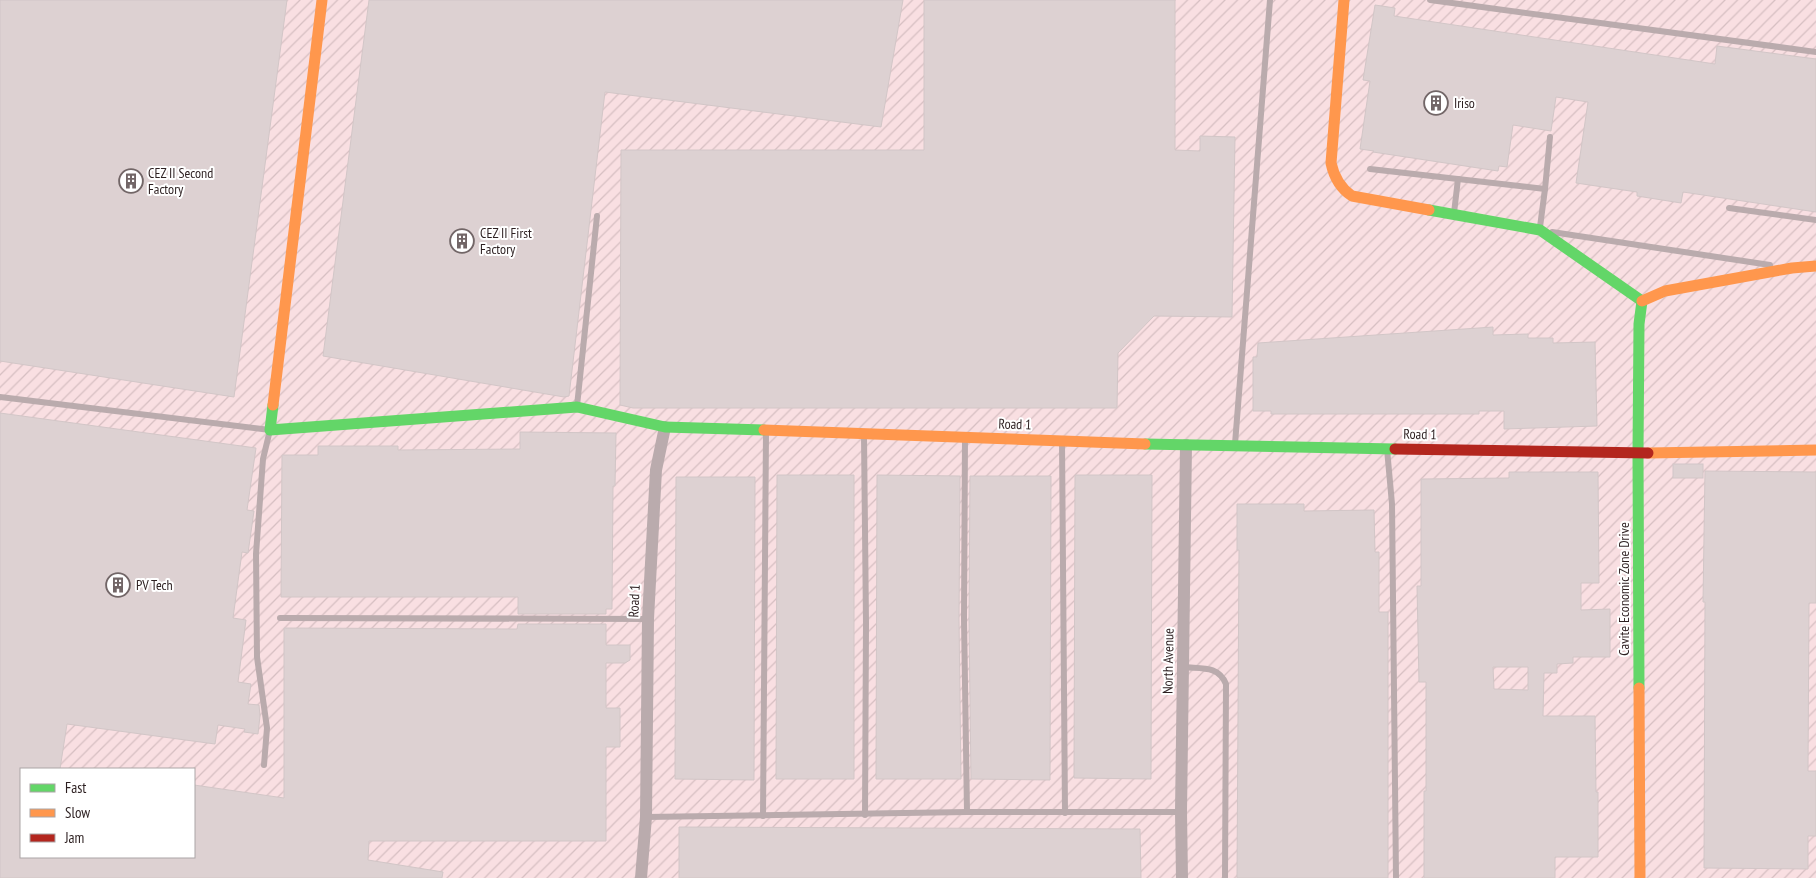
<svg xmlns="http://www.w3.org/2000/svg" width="1816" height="878" viewBox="0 0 1816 878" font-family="'PT Sans Narrow',sans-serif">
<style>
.industrial{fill:url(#industrial-furrows);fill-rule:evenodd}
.building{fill:#ddd1d2;stroke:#d2c6c7;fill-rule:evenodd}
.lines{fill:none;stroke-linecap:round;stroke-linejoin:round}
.lane{stroke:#baabad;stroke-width:6}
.street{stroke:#baabad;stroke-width:12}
.fast{stroke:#63d668;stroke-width:11}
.slow{stroke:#ff974d;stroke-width:11}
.jam{stroke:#b3261e;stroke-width:11}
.labels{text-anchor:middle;stroke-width:4;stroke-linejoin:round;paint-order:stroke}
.poi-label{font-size:14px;fill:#2c1f20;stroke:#fff;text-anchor:start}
.street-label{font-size:14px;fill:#2c1f20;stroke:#fff}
</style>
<defs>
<pattern id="industrial-furrows" width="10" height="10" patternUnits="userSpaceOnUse" patternTransform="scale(1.25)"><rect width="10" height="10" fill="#f9dfe2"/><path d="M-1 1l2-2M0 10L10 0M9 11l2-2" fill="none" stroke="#d6bfc2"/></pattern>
</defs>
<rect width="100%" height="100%" fill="#f5e9ea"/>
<path class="industrial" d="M0 0H1816V878H0ZM21 769H194V857H21Z"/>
<g class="building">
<path d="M0 0H287L234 397 0 361Z"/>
<path d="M369 0H903L881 127 605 92 569 396 564 397 323 356Z"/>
<path d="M924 0H1175V150L1200 151V136L1235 137 1232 317 1154 316 1118 353 1117 408H633L620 405 621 150H924Z"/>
<path d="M1375 5 1395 8 1394 16 1715 64 1717 46 1816 59V212L1683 192 1681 203 1637 196V192L1576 183 1588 102 1556 97 1551 131 1513 125 1507 167 1499 166 1498 171 1373 152 1374 151 1360 149 1370 81 1363 80Z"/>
<path d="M1493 327V335L1528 334V338H1553V343L1595 342 1597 426 1504 429V411H1479V414H1271V411H1253V357H1257L1258 343Z"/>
<path d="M0 413 256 448 247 510 254 511 248 553 242 552 233 618 246 620 238 682 251 684 248 704 259 705 260 716 258 734 244 732 245 729 218 725 215 744 67 724 60 769H21V857H194V785L284 798V628L517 629 518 624H606V645H630V660L625 663H606V708H620V747H606V841H369L368 860 443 872 442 878H0Z"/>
<path d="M520 432 616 433 615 486H613L612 609H606V614H518V597H281L282 455H318V446H398V450L520 449Z"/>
<rect x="1673" y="464" width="30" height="14"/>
<path d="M1705 471 1816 472V603H1809L1808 771H1816V836H1808V869L1704 868 1705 602H1703Z"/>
<path d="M1509 472H1598L1599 583H1581V610L1610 609V657H1573V663L1557 664V673H1544L1543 716H1595L1596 792H1598V857H1555V878H1424V791H1426V682H1419L1417 586H1421V479L1509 478ZM1493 667H1528V690L1494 689Z"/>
<path d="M777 475H854V779H776Z"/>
<path d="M877 475 960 476 959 619 961 779H876Z"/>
<path d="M1075 475H1152L1151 779 1074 778Z"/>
<path d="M970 476H1051L1050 780 971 779 969 619Z"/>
<path d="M676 477H755L754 780 675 779Z"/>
<path d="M1237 504H1304V511L1374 510 1375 552H1379V612H1388V878H1237L1239 550H1237Z"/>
<path d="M679 827 1140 829 1141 878H679Z"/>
</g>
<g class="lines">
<g class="lane">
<path d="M1430 0 1816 52"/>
<path d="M1370 169 1545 189 1540 227"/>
<path d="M1545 189 1550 137"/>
<path d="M1729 208 1816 220"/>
<path d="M1454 213 1458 179"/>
<path d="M1552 232 1770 265"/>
<path d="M0 397 270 430 263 459 256 554 257 657 267 728 264 765"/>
<path d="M577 406 597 216"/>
<path d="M864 436 866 623 865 815"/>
<path d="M965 438 964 619 967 812"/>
<path d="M1062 442 1065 813"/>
<path d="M1235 444 1270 0"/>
<path d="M1387 449 1392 504 1396 878"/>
<path d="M280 618 648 619"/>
<path d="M1183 667C1201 669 1218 665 1226 684L1225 878"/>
<path d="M763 816 766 432"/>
<path d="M646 817 967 812H1181"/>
</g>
<g class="street">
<path d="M641 878 646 817 648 619 656 470 665 427"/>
<path d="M1182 878 1181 812 1186 445"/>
</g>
<g class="fast">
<path d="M1429 210 1540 230 1642 301"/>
<path d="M273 405 270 430 577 407 665 427 764 430"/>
<path d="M1145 444 1395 449"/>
<path d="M1639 688 1638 453 1639 324 1642 301"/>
</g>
<g class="slow">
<path d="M1344 0 1331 163C1334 177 1340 188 1352 196L1429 210"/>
<path d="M1642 301 1665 291 1792 268 1816 266"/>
<path d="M273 405 322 0"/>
<path d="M764 430 1145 444"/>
<path d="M1648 453 1816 450"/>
<path d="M1639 688 1640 878"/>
</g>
<path class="jam" d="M1395 449 1648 453"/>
</g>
<defs>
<g id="building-ring" transform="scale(1.25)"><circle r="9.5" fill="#fff" stroke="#726667" stroke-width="1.5"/><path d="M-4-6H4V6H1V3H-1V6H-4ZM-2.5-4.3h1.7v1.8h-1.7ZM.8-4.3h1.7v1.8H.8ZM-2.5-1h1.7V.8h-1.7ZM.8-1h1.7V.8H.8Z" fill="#726667"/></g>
</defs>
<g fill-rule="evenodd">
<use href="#building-ring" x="1436" y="103"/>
<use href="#building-ring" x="131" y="181"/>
<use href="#building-ring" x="462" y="241"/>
<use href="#building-ring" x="118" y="585"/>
</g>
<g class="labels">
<g class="poi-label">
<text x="1454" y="108">Iriso</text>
<text x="148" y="178">CEZ II Second<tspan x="148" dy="16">Factory</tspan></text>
<text x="480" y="238">CEZ II First<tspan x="480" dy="16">Factory</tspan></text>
<text x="136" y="590">PV Tech</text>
</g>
<g class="street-label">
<text transform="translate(1015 424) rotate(2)" y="5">Road 1</text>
<text transform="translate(1420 434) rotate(1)" y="5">Road 1</text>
<text transform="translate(1624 589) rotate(-90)" y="5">Cavite Economic Zone Drive</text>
<text transform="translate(634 601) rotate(-87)" y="5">Road 1</text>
<text transform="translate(1168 661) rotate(-89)" y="5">North Avenue</text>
</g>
</g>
<rect x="20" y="768" width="175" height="90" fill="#ffffff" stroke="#aba5a6"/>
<rect x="30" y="784" width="25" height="8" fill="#63d668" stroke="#aba5a6"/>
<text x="65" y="793" font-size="15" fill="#2c1f20">Fast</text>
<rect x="30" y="809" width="25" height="8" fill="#ff974d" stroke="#aba5a6"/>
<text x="65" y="818" font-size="15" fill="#2c1f20">Slow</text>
<rect x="30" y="834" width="25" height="8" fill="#b3261e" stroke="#aba5a6"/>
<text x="65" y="843" font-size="15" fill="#2c1f20">Jam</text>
</svg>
